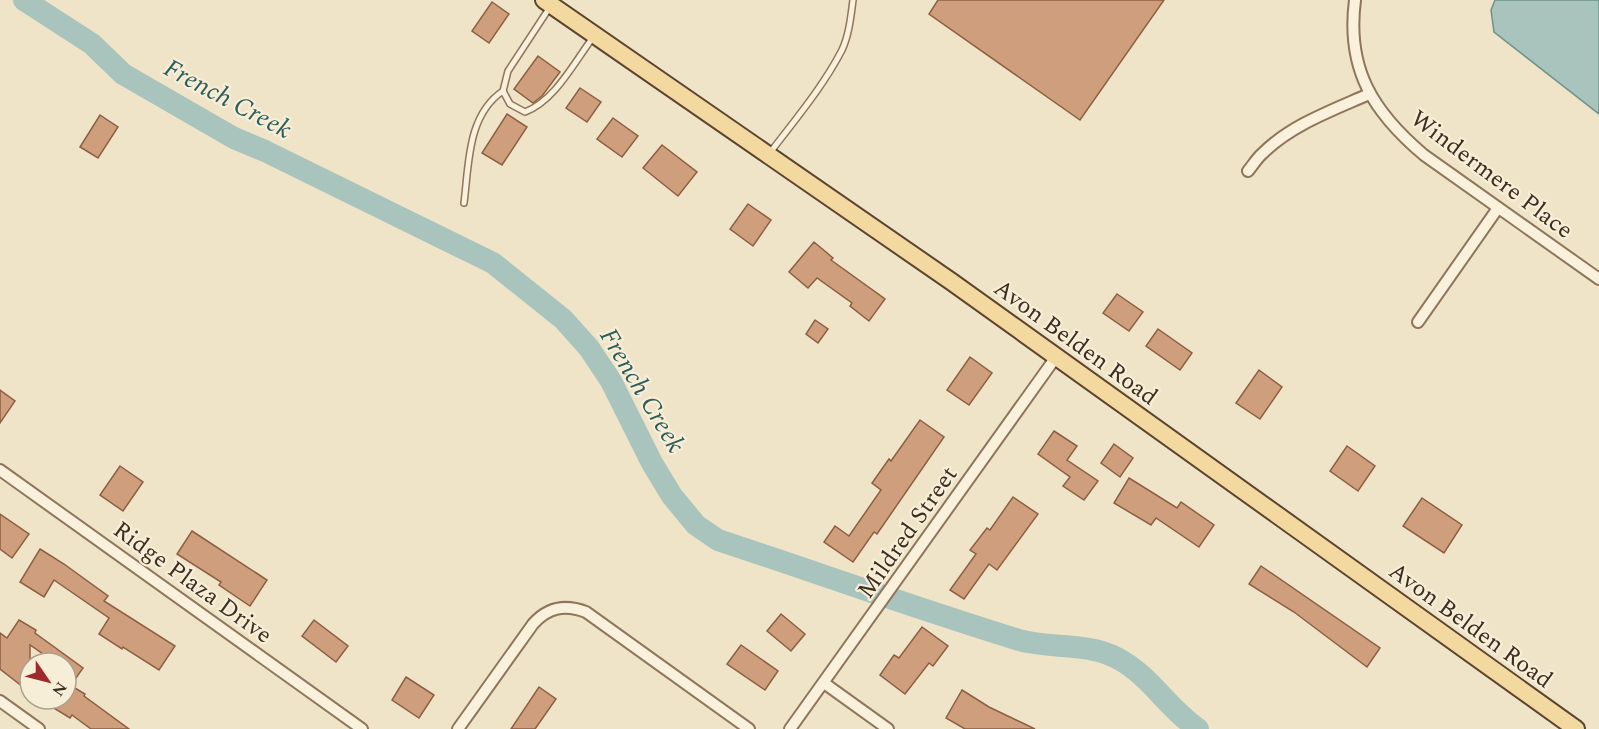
<svg xmlns="http://www.w3.org/2000/svg" width="1599" height="729" viewBox="0 0 1599 729" font-family="Spectral,serif">
<style>
.water{fill:#a9c4bc;stroke:#6f938a;stroke-width:1.5}
.lines{fill:none;stroke-linecap:round;stroke-linejoin:round}
.river{stroke:#a9c4bc;stroke-width:22}
.building{fill:#cf9f7d;stroke:#8d5f41;stroke-width:1.5}
.lane-casing{stroke:#8d765c;stroke-width:8}
.street-casing{stroke:#8d765c;stroke-width:14}
.primary-casing{stroke:#5b4430;stroke-width:20}
.lane{stroke:#faf1dc;stroke-width:5}
.street{stroke:#faf1dc;stroke-width:10}
.primary{stroke:#f3d9a0;stroke-width:16}
.labels{text-anchor:middle;stroke-width:4.5;stroke-linejoin:round;paint-order:stroke}
.street-label{font-size:24px;fill:#3d2e20;stroke:#f7eed8}
.water-label{font-size:26px;font-style:italic;fill:#2f5d5a;stroke:#f7eed8}
</style>
<rect width="100%" height="100%" fill="#f0e4c8"/>
<path class="water" d="M1495 0H1599V114L1494 32 1491 10Z"/>
<g class="lines">
<path class="river" d="M24 0 92 44 123 74 234 138 265 151 493 263 563 319 589 348 611 381 652 463 672 496 696 525 718 540C818 573 918 609 1019 640 1051 649 1086 642 1117 658 1151 676 1167 708 1198 729"/>
</g>
<g class="building">
<path d="M938 0H1164L1080 120 929 14Z"/>
<path d="M492 2 509 14 489 43 472 31Z"/>
<path d="M538 56 560 72 542 96 533 103 514 89Z"/>
<path d="M580 88 601 102 587 122 566 108Z"/>
<path d="M507 114 527 127 502 165 482 153Z"/>
<path d="M100 115 118 127 98 158 80 147Z"/>
<path d="M613 118 638 136 622 157 597 139Z"/>
<path d="M662 145 697 172 678 196 643 168Z"/>
<path d="M748 204 771 220 753 246 730 229Z"/>
<path d="M814 242 833 258 831 260 885 299 869 321 850 306 852 303 817 278 808 288 789 272Z"/>
<path d="M1117 294 1143 312 1129 331 1103 313Z"/>
<path d="M815 320 828 329 818 343 806 334Z"/>
<path d="M1158 329 1192 353 1180 370 1146 346Z"/>
<path d="M970 357 992 373 969 405 947 390Z"/>
<path d="M1259 370 1282 387 1260 419 1236 403Z"/>
<path d="M0 390 15 401 0 423Z"/>
<path d="M920 420 944 437 877 534 874 532 853 562 824 542 835 526 849 536 881 490 872 483 889 459 891 461Z"/>
<path d="M1054 431 1077 446 1067 460 1098 481 1084 500 1063 486 1070 477 1038 454Z"/>
<path d="M1114 444 1133 458 1120 477 1101 463Z"/>
<path d="M1347 446 1375 466 1358 491 1330 471Z"/>
<path d="M120 466 143 482 123 511 100 495Z"/>
<path d="M1129 478 1177 508 1181 502 1214 525 1199 547 1156 518 1151 525 1114 503Z"/>
<path d="M1013 497 1038 514 997 570 989 564 964 599 950 590 976 554 970 550 987 528 990 530Z"/>
<path d="M1422 498 1462 525 1444 553 1403 526Z"/>
<path d="M0 514 29 534 12 558 0 549Z"/>
<path d="M192 531 267 580 250 606 219 585 221 582 177 554Z"/>
<path d="M40 549 64 564 108 596 104 601 175 646 159 670 123 647 122 649 99 634 109 618 54 580 44 597 20 582Z"/>
<path d="M1261 566 1380 648 1367 667 1294 612 1249 584Z"/>
<path d="M781 614 805 634 791 651 767 631Z"/>
<path d="M19 620 36 630 35 633 83 668 76 678 66 671V663H56L30 645V677L23 687 0 669V633L7 638Z"/>
<path d="M314 620 348 646 336 662 302 636Z"/>
<path d="M922 627 948 646 933 666 929 663 905 694 880 675 894 655 899 658Z"/>
<path d="M741 645 778 671 765 690 727 664Z"/>
<path d="M406 677 434 695 419 718 392 700Z"/>
<path d="M70 685 85 694 84 696 129 729H91L72 715 70 718 39 699H66V691Z"/>
<path d="M539 687 556 699 535 729H511Z"/>
<path d="M962 690 989 707 1035 729H965L946 718Z"/>
</g>
<g class="lines">
<g class="lane-casing">
<g id="lane">
<path d="M550 7 508 71 503 91 510 104 525 112C555 101 575 61 594 36"/>
<path d="M769 154C794 121 823 87 842 50 849 35 851 16 853 0"/>
<path d="M464 203C469 165 467 115 503 91"/>
</g>
</g>
<g class="street-casing">
<g id="street">
<path d="M1355 0C1346 69 1373 112 1424 155L1599 279"/>
<path d="M1248 171C1253 165 1257 158 1263 153 1291 125 1333 110 1369 94"/>
<path d="M1418 322 1498 208"/>
<path d="M0 470 362 729"/>
<path d="M824 683 888 729"/>
<path d="M0 701 39 729"/>
<path d="M458 729 533 624C548 607 565 604 586 612L749 729"/>
<path d="M790 729 1056 357"/>
</g>
</g>
<g class="primary-casing">
<path id="primary" d="M544 0 952 282 1576 729"/>
</g>
<use href="#lane" class="lane"/>
<use href="#street" class="street"/>
<use href="#primary" class="primary"/>
</g>
<g class="labels">
<g class="street-label">
<text transform="translate(1492 174) rotate(37)" y="8">Windermere Place</text>
<text transform="translate(1076 342) rotate(36)" y="8">Avon Belden Road</text>
<text transform="translate(907 532) rotate(-55)" y="8">Mildred Street</text>
<text transform="translate(193 582) rotate(36)" y="8">Ridge Plaza Drive</text>
<text transform="translate(1471 625) rotate(36)" y="8">Avon Belden Road</text>
</g>
<g class="water-label">
<text transform="translate(228 98) rotate(28)" y="9">French Creek</text>
<text transform="translate(643 390) rotate(59)" y="9">French Creek</text>
</g>
</g>
<g transform="translate(48 681) rotate(125)"><circle r="28" fill="#f7eed8" stroke="#ada18e" stroke-width="1.5"/>
<path d="M0-4.5L10 22L0 15L-10 22Z" fill="#9e2a2b"/>
<text y="-9" font-size="16" font-weight="bold" text-anchor="middle" fill="#3d2e20">N</text>
</g>
</svg>
